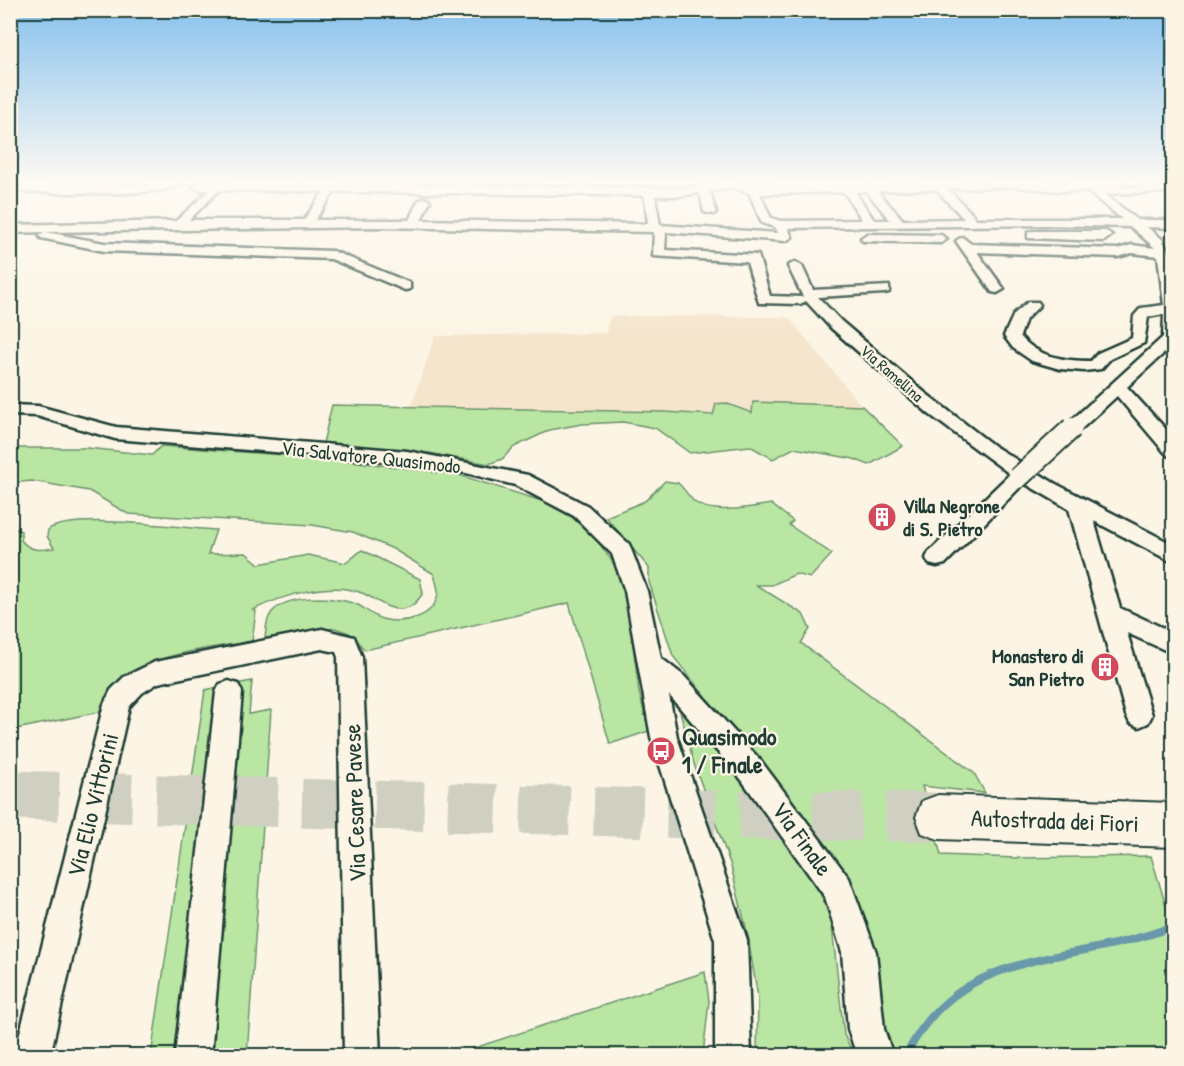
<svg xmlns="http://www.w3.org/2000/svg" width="1184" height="1066" viewBox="0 0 1184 1066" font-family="'Patrick Hand',sans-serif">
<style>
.built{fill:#f5e5cd}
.green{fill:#b9e6a3;stroke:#6c926c;stroke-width:1.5}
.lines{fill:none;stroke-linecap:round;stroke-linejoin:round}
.stream{stroke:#6798aa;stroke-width:8}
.minor-tunnel{stroke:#d0d0c2;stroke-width:12;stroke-dasharray:12 6;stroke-linecap:butt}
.highway-tunnel{stroke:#d0d0c2;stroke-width:49;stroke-dasharray:49 24;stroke-linecap:butt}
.minor-casing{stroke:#1f3d34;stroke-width:5}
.major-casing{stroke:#1f3d34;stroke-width:5}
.highway-casing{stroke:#1f3d34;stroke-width:4}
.minor{fill:#fcf5e5;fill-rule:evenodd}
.major{fill:#fcf5e5;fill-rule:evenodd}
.highway{fill:#fcf5e5;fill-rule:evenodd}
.minor-bridge-casing{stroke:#1f3d34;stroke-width:24;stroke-linecap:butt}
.minor-bridge{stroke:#fcf5e5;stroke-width:20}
.labels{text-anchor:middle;stroke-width:4.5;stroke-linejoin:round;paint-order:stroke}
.far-street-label{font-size:16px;fill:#1f3d34;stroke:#fcf5e5}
.street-label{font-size:20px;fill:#1f3d34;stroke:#fcf5e5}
.poi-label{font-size:20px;font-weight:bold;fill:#1f3d34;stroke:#fcf5e5;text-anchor:start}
.near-poi-label{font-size:24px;font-weight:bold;fill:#1f3d34;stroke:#fcf5e5;text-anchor:start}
.near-street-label{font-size:24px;fill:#1f3d34;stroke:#fcf5e5}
</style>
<rect width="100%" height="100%" fill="#fcf5e5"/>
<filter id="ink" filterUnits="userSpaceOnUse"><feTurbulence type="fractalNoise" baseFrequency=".0167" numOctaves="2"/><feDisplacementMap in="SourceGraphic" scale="12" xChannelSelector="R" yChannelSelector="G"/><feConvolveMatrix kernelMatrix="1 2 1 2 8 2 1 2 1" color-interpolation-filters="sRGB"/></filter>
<g filter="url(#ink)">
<path class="built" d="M610 316 788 317 862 406 754 402 753 413 725 403 714 410 713 415 411 406 435 336 606 333Z"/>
<g class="green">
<path d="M753 402 862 406 903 446 869 465 854 459 794 448 773 459 750 446 690 453 655 428 623 422 582 424 550 430 514 447 502 459 489 464 429 453 323 443 332 405 664 412 713 415 716 404 725 403 752 413Z"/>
<path d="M161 446 327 458 459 475 545 502 570 516 594 536 615 565 627 593 639 692 649 731 610 744 569 603 365 650 349 633 335 628 265 639C266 630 266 619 272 612 290 593 331 597 353 603 364 606 371 616 382 619 401 624 436 619 438 592 438 587 435 579 434 574L393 549 353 532 312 525 128 514 89 491 32 481 11 483 10 448H87L152 455Z"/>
<path d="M665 481 678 483C685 489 689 498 696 503 713 515 752 507 771 504L793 521 789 525 832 554 810 578 796 574 772 585H756L803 614 810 629 801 643 974 773 985 793 922 786 941 855 1016 858 1151 856 1173 929V1055H893L879 1027 869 929 840 866 673 656 649 582V568L606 517 645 501Z"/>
<path d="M10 521 11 527 21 531V540C30 552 41 550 54 548L47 536 48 530C69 512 184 528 216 530L208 554 246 553 259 564 308 555 346 563 362 550 420 579 423 593C417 602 412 608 401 609 386 610 375 598 362 593 331 580 281 596 253 610L256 611 252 641C209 649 142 653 113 688 107 695 103 704 99 712L11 730Z"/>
<path d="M252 681 249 714 271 710 247 1055 151 1056 205 690Z"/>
<path d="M676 696 813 877 831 918 844 1035 854 1055H757L758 997 747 932 731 866 694 764Z"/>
<path d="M705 972 709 1001 703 1055H453Z"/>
</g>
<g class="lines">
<path class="stream" d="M906 1056C959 945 1070 966 1168 928"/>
<path class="minor-tunnel" d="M424 201 426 195"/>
<path class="highway-tunnel" d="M10 795 727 815 938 817"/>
<g class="minor-casing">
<g id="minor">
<path d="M733 182 747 187 768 188 941 182 1026 183 1021 186 948 189 973 215 974 219H1122L1085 189V185L1097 188 1174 186V192L1105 194 1137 220H1174V228L1147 227 1162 239 1173 261 1174 344 1127 387 1174 438V457L1167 455 1117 396 1078 432H1066L1063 428 1163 337 1164 314 1148 317 1144 343 1110 359 1101 369 1084 371 1060 369 1032 361 1013 348 1004 336 1014 314 1028 302H1038L1040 305 1026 319 1020 336C1037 357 1065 361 1091 361L1098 353 1132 338 1134 316 1141 308 1164 305 1158 256 1132 253 1118 257 977 252 1004 289 997 293 992 292 956 241 962 237 971 244 1118 249 1132 245 1155 248 1131 227 1047 225 788 228 792 237 786 241 666 232 665 250 758 255 770 296 803 297 788 266 795 262 802 266 813 290 889 286V292L884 293 818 297 841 321 924 392 994 446 1054 483 1174 545V563L1094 521 1120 608 1174 633V654L1127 633 1152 715 1148 723 1139 727 1130 723 1126 715 1069 509 1024 483 945 564 937 566 929 564 926 558 929 552 1010 474 929 414 830 327 806 301 800 304 759 303 747 262 653 256 654 232 376 227 46 232 104 243 333 251 410 283V289L405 290 331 259 104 251 41 238 39 235 44 232 10 233V225L176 221 215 185 219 186V190L189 220H304L327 187 331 186 336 189 315 220H409L418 201 424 198 430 201 421 220 648 224 644 191 649 188 654 191 660 225 778 233 775 227 762 223 749 193 726 185ZM936 189 964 219 903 220 877 191ZM866 191 890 220H874L855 192ZM844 192 862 220 781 221 771 218 760 194Z"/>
<path d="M704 186 709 189 716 212 714 214 704 212 699 189Z"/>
<path d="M1032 231H1106L1112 235 1104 241 1028 238V232Z"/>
<path d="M867 234 941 235 947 239 941 243 863 241 861 238Z"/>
<path d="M10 405 38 406 116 427 407 451 528 475 588 506 629 544 647 591 661 658 684 676 761 761 849 878 876 952 884 1029 893 1056H857L848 1029 842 952 825 897 741 779 669 695 677 737 747 940 751 1056H715V940L651 737 625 591 612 554 574 516 515 485 466 473 407 463 115 439 37 416 10 415Z"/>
<path d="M322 629 354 637 362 657 380 1056H344L338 657 336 652 322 649 158 683 142 693 129 707 50 1056H14L104 704 111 690 124 677 155 662Z"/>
<path d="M229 681 238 684 242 692 211 1056H175L216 692 220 684Z"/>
</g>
</g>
<g class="major-casing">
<g id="major">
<path d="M151 182 182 183C166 199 39 192 10 191V183L133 185Z"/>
<path d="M198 182 679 188 731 182 733 185 726 189 679 196 200 190 193 186Z"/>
<path d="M739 182H871L864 186 745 188 740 187Z"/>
<path d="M1003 182H1127L1115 191H1058L1010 186Z"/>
</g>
</g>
<g class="highway-casing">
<path id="highway" d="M938 795 1174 803V847L938 839 922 833 916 817 922 801Z"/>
</g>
<use href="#minor" class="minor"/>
<use href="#major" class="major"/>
<use href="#highway" class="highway"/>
<g class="minor-bridge-casing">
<path id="minor-bridge" d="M1018 478 1072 428"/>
</g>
<use href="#minor-bridge" class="minor-bridge"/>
</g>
</g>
<linearGradient id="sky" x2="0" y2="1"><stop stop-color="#87c1ee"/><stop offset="0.55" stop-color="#fefaf3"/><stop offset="1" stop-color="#fefaf3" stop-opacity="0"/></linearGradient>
<rect width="1184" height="332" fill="url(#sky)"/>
<defs>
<g id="building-disc" transform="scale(1.5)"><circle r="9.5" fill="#d1495b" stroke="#fcf5e5"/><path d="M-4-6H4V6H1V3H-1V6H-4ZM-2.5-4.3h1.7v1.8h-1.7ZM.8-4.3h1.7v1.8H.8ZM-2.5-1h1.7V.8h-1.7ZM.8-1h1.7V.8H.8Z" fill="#fff"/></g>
<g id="bus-disc" transform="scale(1.5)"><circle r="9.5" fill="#d1495b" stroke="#fcf5e5"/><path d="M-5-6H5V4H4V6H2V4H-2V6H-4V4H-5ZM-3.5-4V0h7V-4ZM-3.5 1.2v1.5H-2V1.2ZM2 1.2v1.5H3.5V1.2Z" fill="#fff"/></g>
</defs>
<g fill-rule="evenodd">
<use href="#building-disc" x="882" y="517"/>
<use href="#building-disc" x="1105" y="667"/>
<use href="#bus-disc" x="661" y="751"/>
</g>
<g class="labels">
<g class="far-street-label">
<text transform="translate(892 373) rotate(41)" y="6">Via Ramellina</text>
</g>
<g class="street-label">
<text transform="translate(371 457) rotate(6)" y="7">Via Salvatore Quasimodo</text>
</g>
<g class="poi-label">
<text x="903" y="513">Villa Negrone<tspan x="903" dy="23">di S. Pietro</tspan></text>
<text x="1084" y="663" text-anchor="end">Monastero di<tspan x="1084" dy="23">San Pietro</tspan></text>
</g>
<g class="near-poi-label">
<text x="682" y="745">Quasimodo<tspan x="682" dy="28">1 / Finale</tspan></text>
</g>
<g class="near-street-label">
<text transform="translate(355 803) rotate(-92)" y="8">Via Cesare Pavese</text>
<text transform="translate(93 805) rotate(-76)" y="8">Via Elio Vittorini</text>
<text transform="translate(1055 821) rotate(2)" y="8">Autostrada dei Fiori</text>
<text transform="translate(802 839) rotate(54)" y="8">Via Finale</text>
</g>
</g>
<rect width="1184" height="1066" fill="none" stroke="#fcf5e5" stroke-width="36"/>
<rect x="18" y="18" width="1148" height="1030" fill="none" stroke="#1f3d34" stroke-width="2" filter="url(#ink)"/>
</svg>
